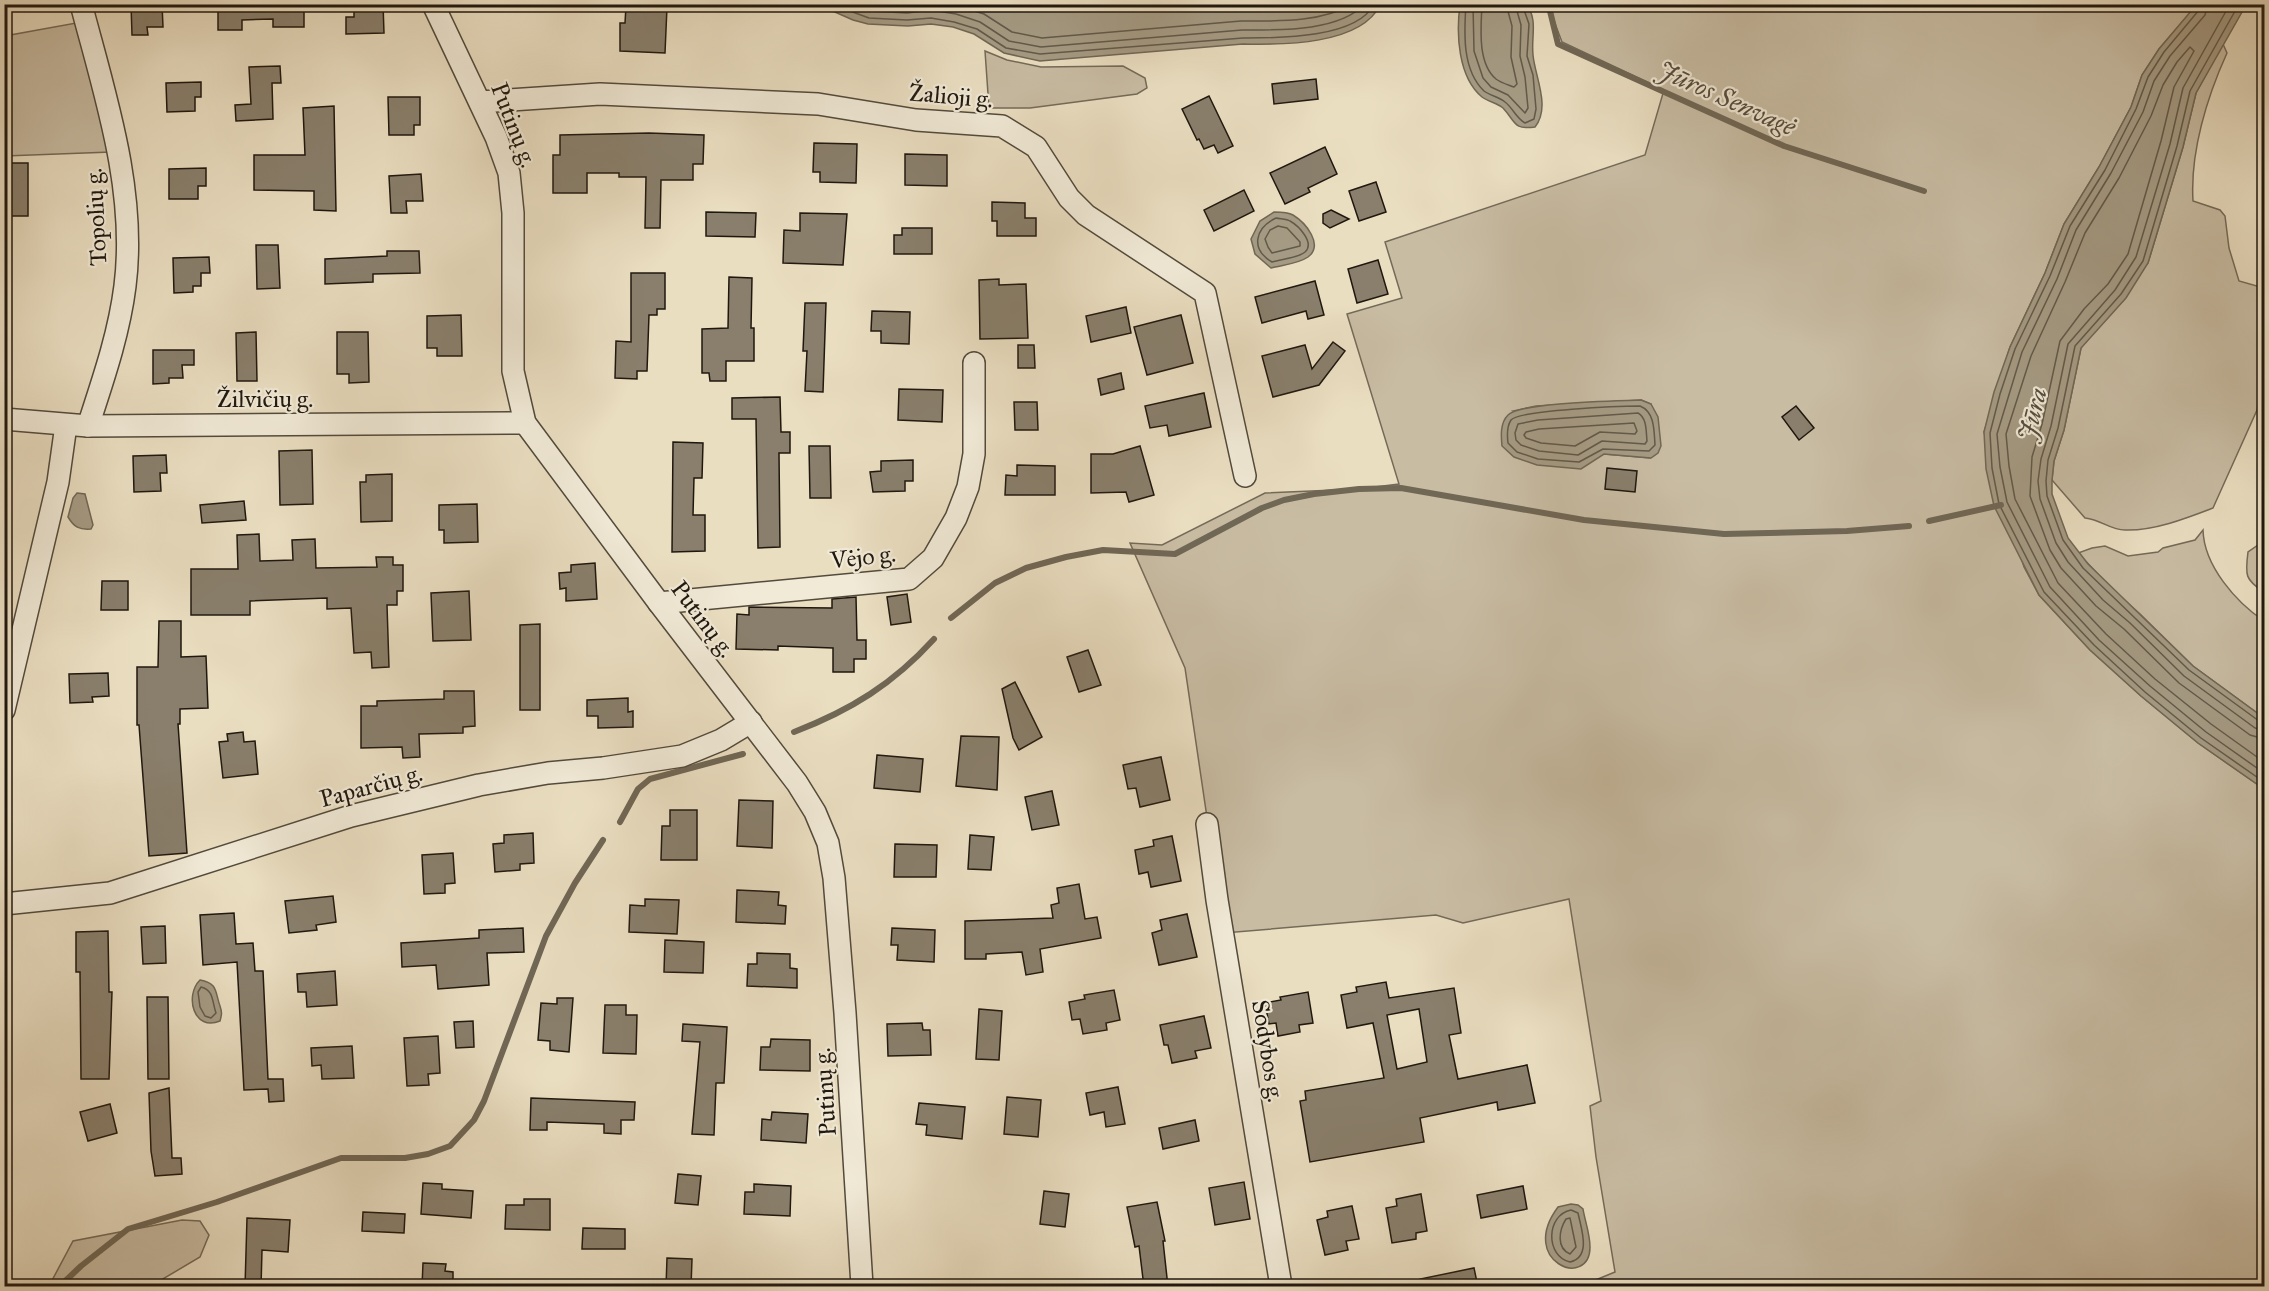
<svg xmlns="http://www.w3.org/2000/svg" width="2269" height="1291" viewBox="0 0 2269 1291" font-family="'IM FELL Great Primer',serif">
<style>
.green{fill:#c8bca3;stroke:#746a59;stroke-width:1.5;fill-rule:evenodd}
.water{fill:#a59b84;stroke:#706755;stroke-width:1.5}
.lines{fill:none;stroke-linecap:round;stroke-linejoin:round}
.shore{stroke:#625a4a;stroke-width:1.5}
.stream{stroke:#706755;stroke-width:6}
.building{fill:#897f6c;stroke:#20180f;stroke-width:1.5;fill-rule:evenodd}
.street-casing{stroke:#524a3c;stroke-width:24}
.street{stroke:#f1ead7;stroke-width:21}
.labels{text-anchor:middle;stroke-width:4.5;stroke-linejoin:round;paint-order:stroke}
.street-label{font-size:24px;fill:#20180f;stroke:#f1ead7}
.water-label{font-size:26px;font-style:italic;fill:#554c3e;stroke:#f1ead7}
</style>
<rect width="100%" height="100%" fill="#eadec1"/>
<filter id="stains"><feTurbulence type="fractalNoise" baseFrequency=".00333" numOctaves="4"/><feColorMatrix values="0 0 0 0 .2 0 0 0 0 .09 0 0 0 0 .02 0 0 0 .5 -.17"/></filter>
<radialGradient id="worn" r=".72"><stop offset=".6" stop-color="#630" stop-opacity="0"/><stop offset="1" stop-color="#630" stop-opacity=".3"/></radialGradient>
<g class="green">
<path d="M1548 5H2197L2159 49 2142 75 2131 107 2099 167 2064 224 2045 273 2010 347 1984 432 2024 567 2039 595 2090 650 2141 696 2198 743 2264 789V1286H1581L1615 1272 1596 1157 1590 1106 1601 1101 1569 899 1463 923 1436 915 1224 933 1185 668 1130 543 1162 545 1265 493 1359 489 1399 484 1347 314 1402 298 1385 242 1645 155 1664 90 1562 42ZM1641 400 1651 404 1650 458 1604 454 1513 411 1536 406Z"/>
<path d="M76 23 111 152 5 156V36Z"/>
<path d="M2223 44 2227 53C2207 97 2190 152 2193 201L2220 210 2225 216 2229 248 2239 281 2264 288V359L2257 410 2213 508C2187 518 2154 531 2125 530 2110 530 2102 520 2085 518L2052 480 2054 461 2064 430 2081 348 2148 263 2183 147 2196 93Z"/>
<path d="M985 51 1007 60 1041 67 1123 66 1145 78 1147 88 1137 94 1030 108H989Z"/>
<path d="M2203 530C2204 566 2236 602 2264 621V718L2193 666 2139 613 2113 590 2078 553 2092 548 2105 546 2128 556 2158 552 2163 548 2195 540Z"/>
<path d="M2264 541V592C2245 580 2245 575 2248 552Z"/>
<path d="M182 1220 200 1221 209 1235 200 1257 151 1286H49L73 1241Z"/>
</g>
<g class="water">
<path d="M2197 4 2246 5 2196 93 2183 147 2148 263 2126 298 2081 348 2064 430 2054 461 2052 480V494L2068 538 2088 564 2193 666 2264 718V789L2198 743 2141 696 2090 650 2039 595 1994 506 1986 469 1984 432 1994 392 2010 347 2045 273 2064 224 2099 167 2131 107 2142 75 2159 49Z"/>
<path d="M819 5H1380C1361 45 1282 45 1243 44L1040 61 1004 53 974 34 953 27 931 24 908 26 868 24 853 20Z"/>
<path d="M1460 5H1527C1538 21 1531 36 1533 55 1535 77 1551 107 1535 127 1513 130 1516 122 1503 108 1497 103 1489 102 1482 97 1458 77 1456 34 1460 5Z"/>
<path d="M1274 212C1280 212 1288 212 1293 215 1306 223 1324 245 1308 257 1298 264 1282 265 1271 268L1255 254 1251 239 1260 221Z"/>
<path d="M1641 400 1651 404 1658 417 1661 446 1658 453 1651 458 1604 454 1581 469 1537 465 1514 457 1502 446C1501 436 1500 423 1508 415 1521 402 1618 401 1641 400Z"/>
<path d="M77 493 85 494 93 525 91 529C79 530 74 527 68 517L73 498Z"/>
<path d="M200 980C218 983 215 992 220 1006 222 1012 222 1014 220 1021 194 1032 184 996 200 980Z"/>
<path d="M1571 1204 1578 1205 1583 1209C1585 1221 1590 1234 1590 1247 1590 1290 1517 1262 1558 1207Z"/>
</g>
<g class="lines">
<g class="shore">
<path d="M831 4 869 18 907 20 931 18 954 22 977 29 1006 48 1040 54 1243 38C1275 38 1357 39 1374 4"/>
<path d="M850 4 871 11 907 13 931 10 956 14 980 22 1009 41 1041 47 1242 30C1279 30 1338 32 1365 4"/>
<path d="M952 4 984 14 1012 32 1042 38 1241 21C1278 21 1319 23 1353 4"/>
<path d="M1466 4C1464 33 1462 70 1484 91 1491 96 1499 97 1505 102 1513 108 1516 118 1525 123L1534 119 1536 109 1533 75 1527 56 1529 24 1522 4"/>
<path d="M1473 4 1474 51 1483 78 1491 87 1508 95 1525 113 1528 108 1525 77 1520 56 1521 25 1515 4"/>
<path d="M1482 4C1481 27 1477 63 1496 79 1501 83 1509 85 1514 87L1517 84 1511 57 1512 26 1506 4"/>
<path d="M2201 4 2199 10 2164 52 2148 77 2136 109 2105 170 2070 226 2050 276 2015 349 2000 394 1990 433 1992 468 1999 504 2044 592 2094 645 2145 692 2201 738 2264 782"/>
<path d="M2208 4 2205 15 2170 56 2154 81 2143 112 2111 173 2076 230 2057 279 2022 352 1997 434 2000 467 2007 502 2050 587 2099 640 2150 686 2206 732 2264 773"/>
<path d="M2230 4 2183 88 2170 144 2136 257 2115 290 2068 344 2051 426 2041 459 2038 481 2040 499 2056 543 2068 562 2103 600 2130 623 2184 676 2255 728 2264 730"/>
<path d="M2239 4 2190 91 2177 146 2143 261 2121 294 2075 346 2058 428 2048 460 2046 481 2047 496 2063 540 2083 568 2189 670 2259 721 2264 722"/>
<path d="M1276 218C1280 219 1287 219 1290 221 1299 226 1315 243 1305 252 1298 258 1282 259 1272 262 1250 249 1255 228 1276 218Z"/>
<path d="M1278 226 1287 228 1300 242V246L1272 253 1268 247 1265 239 1270 230Z"/>
<path d="M1640 406C1655 412 1654 431 1655 445L1649 451 1603 449 1579 462 1538 459 1517 452 1508 443C1507 435 1507 426 1511 420 1519 410 1623 406 1640 406Z"/>
<path d="M1638 413C1647 418 1646 431 1647 441L1645 444 1602 441 1578 455 1539 451 1521 445 1516 440 1515 433 1518 424 1538 420Z"/>
<path d="M1634 423 1637 431 1635 434 1600 432 1575 446 1541 443 1526 438 1524 435 1526 432 1539 429Z"/>
<path d="M2264 739 2250 735 2179 683 2124 629 2096 606 2061 568 2050 550 2030 496 2032 457 2042 424 2060 341 2084 309 2108 284 2128 254 2161 141 2174 87 2194 51 2190 47 2177 62 2163 85 2151 116 2119 178 2085 233 2065 282 2031 356 2006 434 2009 466 2015 499 2058 583 2106 634 2155 679 2211 724 2264 762"/>
<path d="M201 987C214 990 212 1002 216 1013L211 1018 205 1016 200 1007 198 992Z"/>
<path d="M1571 1210 1578 1213C1581 1228 1592 1257 1570 1262 1545 1256 1546 1215 1571 1210Z"/>
<path d="M1570 1218 1576 1247 1570 1254C1556 1248 1559 1230 1566 1219Z"/>
</g>
<g class="stream">
<path d="M1547 4 1550 11 1558 44 1784 146 1924 191"/>
<path d="M1929 521 2001 505"/>
<path d="M951 618 995 583 1026 568 1066 557 1103 550 1175 554 1262 508 1284 500 1314 494 1359 489 1401 488 1584 520 1724 534 1847 531 1909 526"/>
<path d="M794 732C851 710 893 684 934 639"/>
<path d="M620 822 638 789 650 779 743 754"/>
<path d="M60 1286 81 1266 128 1229 217 1202 341 1158H405L428 1154 450 1146 474 1120 484 1101 546 936 575 883 603 840"/>
</g>
</g>
<g class="building">
<path d="M131 4H162L163 27H147L148 35H132Z"/>
<path d="M218 4H304V27H273V19L242 20V30H218Z"/>
<path d="M354 4H383L384 33 346 34V17H354Z"/>
<path d="M626 6 667 7 665 53 620 51V23H625Z"/>
<path d="M280 66 281 83H272L273 119 236 121 235 105 251 104 249 67Z"/>
<path d="M1316 79 1318 99 1274 104 1272 84Z"/>
<path d="M201 82V97H195V111L167 112 166 83Z"/>
<path d="M1209 96 1233 146 1218 153 1214 145 1204 149 1199 139 1197 140 1182 109Z"/>
<path d="M388 97H420V125H414V135H389Z"/>
<path d="M334 106 336 211 314 210V191L254 190V155H305L303 108Z"/>
<path d="M649 133 704 135 703 164H693V180H661L660 228H645L646 177H619V173H587V193H553V155H560V135Z"/>
<path d="M814 143 857 144 856 183 820 182V172H813Z"/>
<path d="M1325 147 1337 174 1308 188 1310 192 1285 204 1270 173Z"/>
<path d="M905 154 947 155V186L905 185Z"/>
<rect x="4" y="163" width="24" height="53"/>
<path d="M206 168V186H198V199H169V169Z"/>
<path d="M421 174 423 201H406L407 213H391L389 176Z"/>
<path d="M1376 182 1386 212 1359 221 1349 191Z"/>
<path d="M1244 190 1254 211 1214 231 1204 210Z"/>
<path d="M992 202 1025 203V218H1036V236H997V221H992Z"/>
<path d="M1331 210 1349 219 1330 228 1323 223V214Z"/>
<path d="M706 212 756 213 755 237 706 236Z"/>
<path d="M800 213 847 214 843 265 783 263 784 230 800 231Z"/>
<path d="M902 228H932V254H894V235H902Z"/>
<path d="M256 245H278L280 288 257 289Z"/>
<path d="M387 251H419L420 273 373 274V282L325 284V259L387 256Z"/>
<path d="M209 257 210 273H201V286H193V292L174 293 173 258Z"/>
<path d="M1378 260 1388 294 1357 303 1348 269Z"/>
<path d="M631 273H665V309H657V315H649L647 371H637V379L615 378 616 341 631 342Z"/>
<path d="M729 277 752 278 751 328H754V361H726V381H710L709 373H702V329L728 328Z"/>
<path d="M999 279V285L1026 284 1028 338 980 339 979 280Z"/>
<path d="M1315 281 1324 315 1308 319 1306 311 1262 323 1255 297Z"/>
<path d="M805 303H826L823 392 805 391 807 351H803Z"/>
<path d="M1126 307 1131 333 1091 342 1086 316Z"/>
<path d="M872 311 910 312 909 344 881 343V331H871Z"/>
<path d="M461 315 462 356H437V348H427V316Z"/>
<path d="M1181 315 1193 363 1147 375 1134 327Z"/>
<path d="M256 332 257 381H237L236 333Z"/>
<path d="M337 332H368L369 382 349 383V374H337Z"/>
<path d="M1333 342 1345 351 1319 385 1273 397 1262 356 1305 345 1312 369Z"/>
<path d="M1018 345H1034L1035 368H1018Z"/>
<path d="M153 350H194V365H182L183 378H169V383L153 384Z"/>
<path d="M1121 373 1124 389 1101 395 1098 379Z"/>
<path d="M899 389 943 390 942 422 898 420Z"/>
<path d="M1204 393 1211 427 1169 436 1167 425 1150 428 1145 406Z"/>
<path d="M780 397 781 432H790V453H779L780 547 758 548 756 419H732V398Z"/>
<path d="M1014 402H1037L1038 430H1015Z"/>
<path d="M1796 406 1814 428 1799 440 1782 417Z"/>
<path d="M673 442 703 443 702 478H694L693 515H705V551L672 552Z"/>
<path d="M809 446H830L831 498H810Z"/>
<path d="M1140 446 1154 495 1129 502 1126 492 1091 493V454H1113Z"/>
<path d="M312 450 313 504 280 505 279 451Z"/>
<path d="M166 455 167 473H160L161 491 134 492 133 456Z"/>
<path d="M913 460V481H905V491L873 492 870 472 881 471V461Z"/>
<path d="M1017 465 1055 466V495H1005L1006 475 1017 476Z"/>
<path d="M1607 468 1637 471 1635 492 1605 489Z"/>
<path d="M392 474V521L361 522 360 482H366V475Z"/>
<path d="M244 501 246 520 202 523 200 505Z"/>
<path d="M477 504 478 542 444 543V530H439V505Z"/>
<path d="M259 534 260 561 293 560 292 540 315 539 316 568 377 567 376 557H393V565H403V591H397V605H387L389 667 372 668 371 652 354 653 351 608 327 609V598L250 601V615H191V569H238L237 535Z"/>
<path d="M595 563 597 599 566 601V588L560 589 559 573 571 572V565Z"/>
<path d="M102 581H128V610H101Z"/>
<path d="M469 591 471 640 433 641 431 593Z"/>
<path d="M907 594 911 622 891 625 887 597Z"/>
<path d="M856 597 857 640H866V659H854V672H833V648L778 646V650L736 649 737 614 749 615V607L832 608V599Z"/>
<path d="M159 621H181V657L206 656 208 708 180 709V724H178L187 853 149 856 139 725H137V667H158Z"/>
<path d="M540 624V710H520V625Z"/>
<path d="M1088 650 1101 685 1079 692 1067 657Z"/>
<path d="M108 673 109 696 92 697 93 702 70 703 69 674Z"/>
<path d="M1015 682 1042 737 1019 750 1013 738 1002 689Z"/>
<path d="M444 691H474L475 726 463 727V733L419 734 420 757 403 758 402 747 361 748V706H377V701L444 699Z"/>
<path d="M628 698V712L633 711V727L598 728V716H587V700Z"/>
<path d="M243 732 244 742 255 741 258 774 223 778 219 742 228 741 227 734Z"/>
<path d="M961 736 999 737 997 790 956 786Z"/>
<path d="M877 755 923 759 920 792 874 788Z"/>
<path d="M1161 757 1170 800 1140 807 1136 788 1128 789 1123 765Z"/>
<path d="M1052 791 1059 825 1032 830 1025 797Z"/>
<path d="M739 800 773 801 772 848 737 846Z"/>
<path d="M670 810H697V860H661L662 826H670Z"/>
<path d="M533 833 534 863 520 864V870L495 872 493 844 504 843V835Z"/>
<path d="M970 835 994 837 991 870 968 869Z"/>
<path d="M1172 836 1181 881 1151 887 1148 872 1139 874 1135 850 1154 846 1153 840Z"/>
<path d="M895 844 937 845 936 877H894Z"/>
<path d="M453 853 455 883 445 884V893L424 894 422 855Z"/>
<path d="M1079 884 1085 919 1097 917 1101 938 1040 949 1043 972 1026 975 1022 952 986 954V959H965V921L1053 918 1051 905 1059 903 1057 888Z"/>
<path d="M737 890 779 892 778 905 786 906 785 924 736 922Z"/>
<path d="M333 896 336 922 316 925 317 930 289 933 285 901Z"/>
<path d="M645 899 679 900 677 934 629 932 630 905 645 906Z"/>
<path d="M234 913 236 944 253 943 255 971H263L268 1079H283L284 1101 269 1102 268 1089 244 1090 237 962 203 965 200 915Z"/>
<path d="M1187 914 1197 957 1159 965 1152 933 1162 930 1160 920Z"/>
<path d="M165 926 166 963 143 964 141 927Z"/>
<path d="M523 928 524 952 487 953 489 985 438 989 436 965 402 967 401 943 479 938V930Z"/>
<path d="M892 928 935 930 934 962 897 960 898 945H891Z"/>
<path d="M108 931 109 992H112L109 1079H81L80 972H76V932Z"/>
<path d="M665 940 704 942 703 973 664 972Z"/>
<path d="M757 953 790 954V968L797 969V988L747 986 748 964H757Z"/>
<path d="M335 971 337 1005 307 1007 306 992H298L297 974Z"/>
<path d="M1386 982 1389 998 1454 988 1461 1033 1449 1035 1458 1079 1527 1065 1535 1103 1498 1110 1497 1102 1420 1118 1424 1142 1310 1162 1300 1101 1306 1100 1305 1091 1384 1078 1373 1023 1347 1028 1341 995 1357 992 1356 987ZM1419 1009 1427 1062 1397 1069 1387 1015Z"/>
<path d="M1114 990 1120 1020 1106 1023 1107 1030 1083 1034 1080 1019 1072 1020 1069 1002 1085 999 1084 995Z"/>
<path d="M1308 992 1313 1023 1299 1025 1300 1032 1278 1036 1276 1023 1269 1024 1265 1003 1281 1000 1280 997Z"/>
<path d="M147 997H168L169 1079H148Z"/>
<path d="M557 998H573L569 1052 550 1050V1041L538 1040 541 1003 557 1004Z"/>
<path d="M605 1005H626V1015H637L636 1054 603 1053Z"/>
<path d="M979 1009 1002 1011 999 1060 976 1059Z"/>
<path d="M1204 1016 1211 1048 1195 1051 1197 1058 1172 1063 1168 1045H1164L1160 1025Z"/>
<path d="M473 1021 474 1047 456 1048 454 1022Z"/>
<path d="M922 1023 923 1030H930L931 1055 888 1056 887 1024Z"/>
<path d="M683 1024 727 1027 724 1083H716L714 1135 692 1134 700 1042 682 1041Z"/>
<path d="M438 1036 440 1073 428 1074 429 1085 407 1086 404 1038Z"/>
<path d="M771 1039 810 1040V1071L760 1070 761 1047H770Z"/>
<path d="M352 1046 354 1078 322 1079 321 1065 312 1066 311 1048Z"/>
<path d="M1118 1087 1125 1124 1106 1127 1104 1112 1090 1115 1086 1093Z"/>
<path d="M169 1088 172 1158H181L182 1174 155 1176 151 1151 149 1093Z"/>
<path d="M1007 1097 1041 1100 1038 1137 1004 1134Z"/>
<path d="M531 1098 635 1102 634 1120H621V1134L604 1133V1124L547 1122V1130H530Z"/>
<path d="M919 1103 965 1107 962 1139 926 1135 927 1125 916 1124Z"/>
<path d="M110 1104 117 1133 88 1141 80 1112Z"/>
<path d="M772 1112 808 1114 806 1143 761 1140 762 1119 771 1120Z"/>
<path d="M1195 1120 1199 1141 1163 1149 1159 1128Z"/>
<path d="M678 1174 701 1176 698 1205 675 1203Z"/>
<path d="M1244 1182 1250 1219 1215 1225 1209 1188Z"/>
<path d="M423 1183 442 1184V1189L473 1191 471 1218 421 1214Z"/>
<path d="M754 1184 791 1186 790 1216 744 1214 745 1192H754Z"/>
<path d="M1523 1186 1527 1209 1481 1218 1477 1195Z"/>
<path d="M1044 1191 1069 1194 1065 1227 1040 1224Z"/>
<path d="M1421 1194 1427 1231 1416 1233V1239L1392 1243 1386 1208 1397 1206 1396 1199Z"/>
<path d="M524 1199H550V1230L505 1229 506 1205H524Z"/>
<path d="M1157 1202 1165 1241H1163L1168 1287H1144L1139 1246 1135 1247 1127 1207Z"/>
<path d="M1352 1206 1359 1239 1346 1241 1348 1250 1325 1255 1317 1220 1328 1217 1327 1211Z"/>
<path d="M363 1212 405 1214 404 1233 362 1231Z"/>
<path d="M247 1218 290 1220 288 1252 262 1250 261 1287H245Z"/>
<path d="M583 1228 625 1229V1249H582Z"/>
<path d="M667 1258 692 1259 691 1287H666Z"/>
<path d="M423 1263 446 1264 445 1271 453 1272V1287H422Z"/>
<path d="M1474 1268 1478 1287H1420V1279Z"/>
</g>
<g class="lines">
<g class="street-casing">
<g id="street">
<path d="M81 4C105 95 137 191 125 286 119 334 103 380 88 426"/>
<path d="M433 4 496 137 509 173 513 213V371L525 423 659 603 797 783 815 812 828 843 834 878 845 1013 862 1286"/>
<path d="M480 102 600 94 818 104 916 120 1002 126 1036 147 1069 198 1086 215 1205 293 1245 476"/>
<path d="M4 419 88 426 525 423"/>
<path d="M659 603 909 579 933 558 956 518 968 487 974 454V363"/>
<path d="M4 710 58 482 66 425"/>
<path d="M1207 824 1217 900 1281 1286"/>
<path d="M4 904 110 893 351 816 479 785 548 773 603 768 682 756 721 740 751 722"/>
</g>
</g>
<use href="#street" class="street"/>
</g>
<g class="labels">
<g class="street-label">
<text transform="translate(951 96) rotate(5)" y="8">Žalioji g.</text>
<text transform="translate(514 125) rotate(69)" y="8">Putinų g.</text>
<text transform="translate(96 217) rotate(-93)" y="8">Topolių g.</text>
<text x="265" y="407">Žilvičių g.</text>
<text transform="translate(863 557) rotate(-6)" y="8">Vėjo g.</text>
<text transform="translate(703 619) rotate(53)" y="8">Putinų g.</text>
<text transform="translate(371 786) rotate(-15)" y="8">Paparčių g.</text>
<text transform="translate(1268 1051) rotate(81)" y="8">Sodybos g.</text>
<text transform="translate(825 1092) rotate(-94)" y="8">Putinų g.</text>
</g>
<g class="water-label">
<text transform="translate(1727 98) rotate(24)" y="9">Jūros Senvagė</text>
<text transform="translate(2032 414) rotate(-77)" y="9">Jūra</text>
</g>
</g>
<rect width="2269" height="1291" fill="none" stroke="#eadec1" stroke-width="24"/>
<rect x="6" y="6" width="2257" height="1279" fill="none" stroke="#20180f" stroke-width="3"/>
<rect x="12" y="12" width="2245" height="1267" fill="none" stroke="#20180f" stroke-width="1.5"/>
<rect width="100%" height="100%" filter="url(#stains)"/>
<rect width="100%" height="100%" fill="url(#worn)"/>
</svg>
